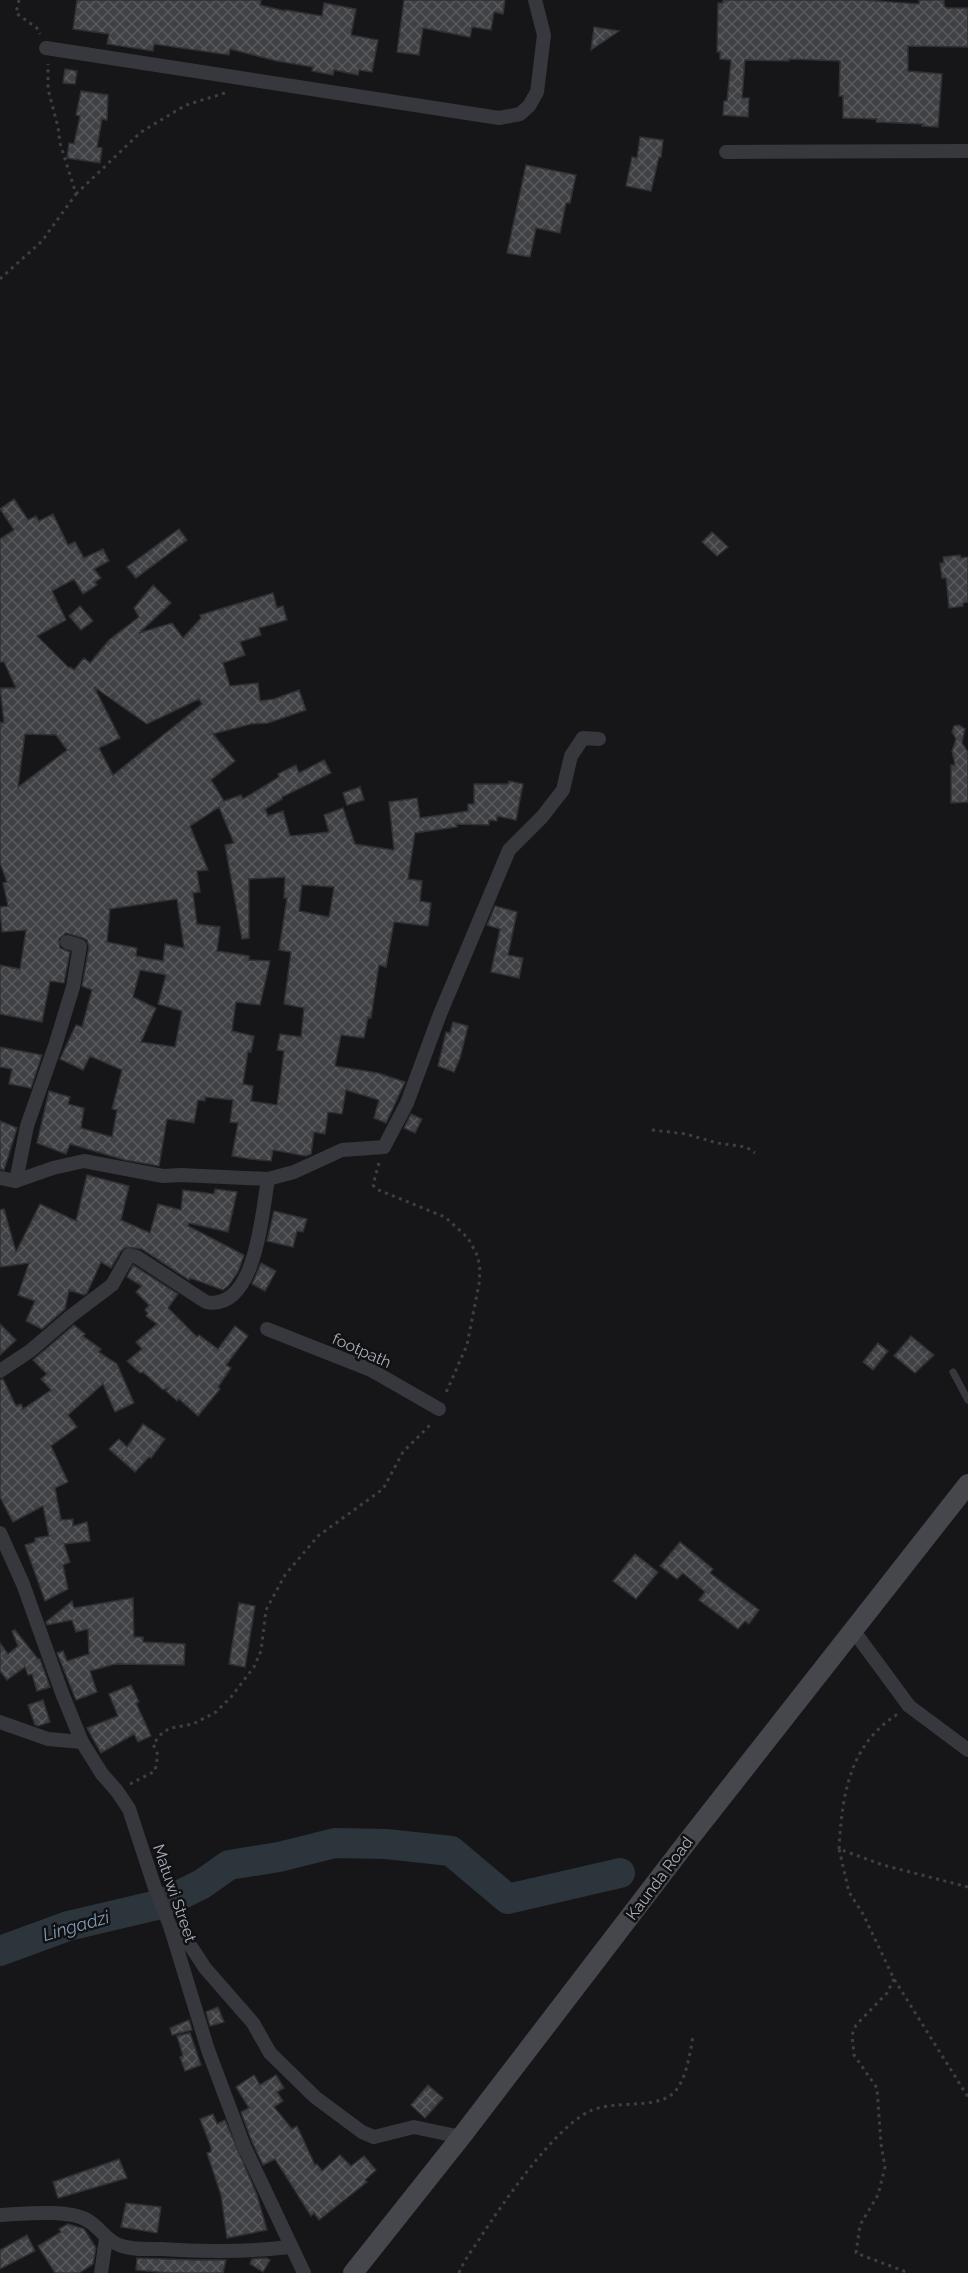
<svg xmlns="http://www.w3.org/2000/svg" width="968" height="2273" viewBox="0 0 968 2273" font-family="Raleway,sans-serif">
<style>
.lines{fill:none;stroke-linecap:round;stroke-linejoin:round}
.river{stroke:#2c353c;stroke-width:30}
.building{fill:url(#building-cross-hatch);stroke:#303034;stroke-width:1.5;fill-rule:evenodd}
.path{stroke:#3d3f44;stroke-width:3;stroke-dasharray:3 4.5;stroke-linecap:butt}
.service{stroke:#37383d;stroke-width:7}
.minor{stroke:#37383d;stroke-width:14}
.secondary{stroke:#45474d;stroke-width:20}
.labels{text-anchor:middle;stroke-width:5;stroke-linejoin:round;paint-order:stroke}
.street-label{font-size:16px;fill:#a8adb8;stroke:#111113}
.water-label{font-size:18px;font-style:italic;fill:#7f9bb3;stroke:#111113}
</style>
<defs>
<pattern id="building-cross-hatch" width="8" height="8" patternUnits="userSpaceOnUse" patternTransform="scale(1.5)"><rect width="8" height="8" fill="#404145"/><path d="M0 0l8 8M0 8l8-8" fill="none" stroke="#595a5e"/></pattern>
</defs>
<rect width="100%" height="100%" fill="#161618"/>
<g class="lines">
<g class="river">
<path d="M168 1901 202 1884 229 1865 279 1857 335 1843 386 1844 451 1851 508 1899 620 1873"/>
<path d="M0 1951 68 1926 153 1906"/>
</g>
</g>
<g class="building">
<path d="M77 0H261L260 5 285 11V10L322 16 324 3 356 9 351 35 378 40 372 72 359 70 358 75 334 70 333 75 312 71 313 67 277 61 230 49 229 55 154 44 153 51 107 44 109 34 73 29Z"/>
<path d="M404 0H505L503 14 494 12 491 30 472 27 470 37 423 28 419 55 397 52Z"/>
<path d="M723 0H864L919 4V0H944V6L947 8H968V47L908 46V71L942 74 938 127 922 126 923 124 876 122 877 119 843 118V96H839L840 61 789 59V61L745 60 742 98H749L748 117 723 115 724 101H727L731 60 720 59V52H717L718 3H723Z"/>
<path d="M594 27 619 31 591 50Z"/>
<path d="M65 69 77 71 75 84 63 83Z"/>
<path d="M81 91 108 95 107 120 102 119 97 147 102 148 100 163 67 158 69 143 74 144 80 116 76 115Z"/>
<path d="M640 137 663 140 661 157H659L651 191 626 186 632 157 637 158Z"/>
<path d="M526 165 576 175 570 203H566L560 233 536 228 530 257 507 253Z"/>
<path d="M14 499 28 520 36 516 39 521 53 514 68 545 75 542 84 558 103 549 109 561 94 569 101 578 95 582 97 585 83 594 74 579 52 591 66 620 37 636 69 668 70 667 74 670 84 658 90 663 109 640 139 617 134 608 153 585 171 603 139 633 172 623 183 638 201 618 200 615 273 593 277 608 283 606 287 620 259 628 261 635 240 642 245 655 223 663 230 686 258 683 260 701 274 699 299 690 306 710 268 723 251 724 213 734 235 761 211 780 224 801 241 795 243 799 279 777 278 774 296 765 299 773 324 760 331 773 282 797V799L265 809 268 816 283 811 290 836 329 832 324 815 343 808 355 844 394 850 389 802 417 798 420 818 468 811V804H474V784H508L509 781 523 784 516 820 497 816V821L489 820V825L456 824 457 827 415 833 408 879 422 881 420 901 431 903 428 926 394 922 386 967 379 965 371 1018 368 1017 364 1038 341 1035 335 1066 378 1073 405 1082 386 1123 374 1118 379 1100 346 1090 342 1114 328 1112 325 1134 314 1132 311 1154 306 1156 273 1150 271 1161 250 1159 232 1156 238 1123 230 1122 233 1100 205 1097V1101L198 1100 194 1123 167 1119 159 1166 125 1160 70 1144 66 1154 37 1143 49 1091 70 1097 68 1104 84 1108 81 1128 112 1137 117 1110 112 1109 122 1070 90 1056 83 1070 60 1059 76 1025 82 1027 92 990 82 986 89 947 87 940 83 938 66 933 59 939 60 948 70 952 64 983 50 981 42 1022 0 1014V965L20 969 26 930 2 932 0 910V907L8 906 3 883 7 882 0 863V722L4 723 0 688H16L4 662H0V539L14 530 0 509ZM94 687 147 724 199 699 202 704 113 775 99 748 120 738ZM25 734 56 735 67 750 18 787ZM219 807 234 843 225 845 242 939 249 938V879L285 877 284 898H287L279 950 291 952 284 1004 304 1008 301 1037 280 1034 277 1050 284 1051 277 1105 251 1101 253 1086 243 1084 248 1051 251 1052 254 1036 232 1031 236 1002 260 1005 270 961 249 960V956L217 951 220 927 197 924 193 893 200 892 197 871 208 870 190 826ZM302 885 334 887 329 917 299 911ZM177 899 184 948 165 944 163 961 136 956 137 948 107 942 110 909ZM140 970 166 975 158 1004 182 1011 175 1047 141 1042 156 1008 133 997Z"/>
<path d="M179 529 187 540 136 578 127 567Z"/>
<path d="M712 532 728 547 717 556 702 542Z"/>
<path d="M960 555 961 558 968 557V602L963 603V606L949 608 946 578H942L940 563H944L943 557Z"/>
<path d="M80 606 93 621 81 630 69 616Z"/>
<path d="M959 725 965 729 962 743 968 752V802L951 803V765H955L952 751 956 739 952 732 954 726Z"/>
<path d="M360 787 364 800 347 805 343 793Z"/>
<path d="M495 906 517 912 508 955 523 958 519 978 491 972 500 929 487 925Z"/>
<path d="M453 1022 468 1026 460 1058 454 1072 438 1066 446 1032 450 1033Z"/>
<path d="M0 1047 42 1055 31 1088 9 1084 12 1069 0 1067Z"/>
<path d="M411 1114 422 1119 415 1133 404 1128Z"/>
<path d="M0 1121 17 1128 4 1170 0 1169Z"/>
<path d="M87 1175 129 1186 121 1220 150 1233 158 1204 181 1210 183 1190 214 1194 215 1189 237 1192 228 1232 189 1223 188 1226 244 1255 238 1272 229 1285 223 1290 190 1278 189 1280 142 1249 126 1247 121 1251 111 1268 101 1262 87 1293 84 1295 69 1290 65 1309 42 1329 26 1321 35 1301 18 1295 29 1263 0 1267V1210L4 1209 16 1252 40 1204 76 1221Z"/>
<path d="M274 1211 307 1219 303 1232 297 1231 293 1247 267 1241Z"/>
<path d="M261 1263 276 1271 265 1291 252 1284Z"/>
<path d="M133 1265 178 1294 168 1308 197 1337 199 1335 218 1349 235 1326 248 1336 226 1365 231 1368 218 1387 220 1389 198 1416 179 1399 177 1401 166 1391 168 1388 163 1390 143 1372 140 1373 127 1361 142 1349 136 1342 157 1324 146 1316 148 1313 145 1310 149 1305 136 1292 142 1286 127 1277Z"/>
<path d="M0 1324 16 1340 0 1355Z"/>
<path d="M74 1325 85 1334 83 1336 101 1349 99 1352 117 1364 134 1403 115 1412 103 1384 68 1415 77 1427 51 1446 68 1482 55 1488 61 1520 73 1519V1526L87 1522 90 1541 64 1544 70 1562 63 1565 68 1589 45 1601 25 1545 35 1542V1538L49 1536 43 1506 13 1522 0 1497V1380L3 1379 16 1406 21 1404 23 1409 51 1390 41 1379 47 1374 33 1360Z"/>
<path d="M911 1336 934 1355 915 1373 894 1356Z"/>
<path d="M878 1343 888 1351 873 1370 863 1362Z"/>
<path d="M143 1424 165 1439 151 1458 149 1457 135 1472 109 1449 119 1439 127 1447Z"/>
<path d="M680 1542 713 1569 710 1573 759 1610 749 1624 745 1621 738 1629 699 1600 705 1592 683 1573 677 1579 660 1566Z"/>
<path d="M635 1554 658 1572 636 1599 613 1581Z"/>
<path d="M133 1598 134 1637H143V1642L185 1644 184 1665 115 1664 90 1671 97 1692 76 1700 57 1653 63 1651 67 1661 89 1654 88 1629 76 1632 72 1620 47 1625 46 1622 72 1601 74 1608Z"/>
<path d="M239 1603 255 1606 245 1667 229 1664Z"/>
<path d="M15 1630 38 1659H40L50 1687 37 1691 32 1674 28 1675 25 1667 7 1680 0 1671V1643L8 1654 18 1646 12 1631Z"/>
<path d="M131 1685 139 1702 136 1703 151 1736 138 1742 134 1734 101 1753 87 1728 118 1716 109 1694Z"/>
<path d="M43 1700 50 1722 38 1726 35 1725 28 1705Z"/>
<path d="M218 2007 224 2022 210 2026 206 2012Z"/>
<path d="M189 2020 192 2030 172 2035 170 2028Z"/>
<path d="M190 2033 201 2065 185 2071 180 2057 183 2056 177 2036Z"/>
<path d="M254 2075 260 2085 276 2075 284 2088 277 2092 283 2101 274 2107 292 2129 297 2126 315 2165 317 2164 322 2171 340 2155 351 2166 364 2156 376 2170 365 2180 367 2182 319 2220 314 2213 311 2216 275 2159 263 2165 252 2142 241 2112 249 2108 236 2087Z"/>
<path d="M428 2085 443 2098 425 2118 411 2105Z"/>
<path d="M213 2114 217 2124 225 2120 257 2195 267 2230 227 2238 221 2195 207 2153 211 2152V2147L200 2119Z"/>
<path d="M119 2159 127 2178 58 2198 53 2182Z"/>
<path d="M126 2203 161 2207 157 2233 121 2227Z"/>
<path d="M68 2224 84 2229 96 2248 93 2264 79 2273H55L38 2246 61 2232 59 2229Z"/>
<path d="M27 2235 35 2251 0 2269V2250Z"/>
<path d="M137 2258 193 2260H226L223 2273H170L136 2270Z"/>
<path d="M266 2258 270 2260 263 2272 250 2264 252 2259Z"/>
</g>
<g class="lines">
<g class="path">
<path d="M19 0 16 13 38 29 40 34"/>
<path d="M76 194 141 132 186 105 225 93 228 90"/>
<path d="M0 279 42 241 76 194 60 143 58 127 48 89V64"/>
<path d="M652 1130 686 1134 717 1143 746 1147 755 1153"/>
<path d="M379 1163 373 1185 376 1189 445 1217 468 1238 478 1257 480 1270 479 1284 467 1345 445 1395"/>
<path d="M130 1784 155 1771 158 1755 153 1744 163 1732 171 1728 193 1724 216 1712 231 1697 254 1667 261 1651 266 1610 285 1575 318 1536 383 1489 403 1452 432 1423"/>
<path d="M839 1849C842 1796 849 1744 898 1714"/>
<path d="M968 1887 883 1865 839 1849 849 1892 863 1914 894 1979 968 2097"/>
<path d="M894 1979 887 1993 856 2025 852 2035 854 2055 877 2088 881 2144 885 2167 878 2195 860 2225 856 2253 909 2273"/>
<path d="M459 2273C464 2260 473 2249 480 2238 503 2203 554 2128 590 2111 613 2100 652 2109 671 2095 686 2084 690 2053 693 2036"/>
</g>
<path class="service" d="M953 1372 968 1400"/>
<g class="minor">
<path d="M46 48 499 118 520 114 529 106 537 92 544 35 535 0"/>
<path d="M726 152 968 151"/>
<path d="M0 1178 16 1181 53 1168 84 1161 163 1176 181 1175 268 1179 294 1172 342 1150 384 1147 407 1103 440 1014 509 850 542 817 563 790 571 756 583 738 599 739"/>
<path d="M16 1181 27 1126 55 1046 73 987 80 946 67 942"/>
<path d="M267 1329 371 1370 439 1409"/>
<path d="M0 1371 30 1351 71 1316 112 1285 129 1255 137 1257 206 1302C256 1312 262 1212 268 1179"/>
<path d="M0 1533 23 1584 62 1693 82 1742 102 1774 117 1791 129 1809 156 1891 170 1926 208 2050 244 2146 304 2273"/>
<path d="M853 1630 909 1706 968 1750"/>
<path d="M0 1722 48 1739 82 1742"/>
<path d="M172 1928 192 1948 205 1968 253 2023 270 2053 315 2097 362 2132 374 2137 414 2127 461 2137"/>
<path d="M0 2215C23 2214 67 2209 87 2220 100 2227 105 2240 119 2245 132 2250 147 2249 161 2249 204 2252 247 2252 290 2247"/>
<path d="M101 2273 106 2239"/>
</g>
<path class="secondary" d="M353 2273 461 2137 683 1847 968 1484"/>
</g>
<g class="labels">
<g class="street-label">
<text transform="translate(362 1350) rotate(24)" y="6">footpath</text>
<text transform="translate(659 1878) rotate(-53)" y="6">Kaunda Road</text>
<text transform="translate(175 1893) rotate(71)" y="6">Matuwi Street</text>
</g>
<g class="water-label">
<text transform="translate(76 1926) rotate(-16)" y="6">Lingadzi</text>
</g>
</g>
</svg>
